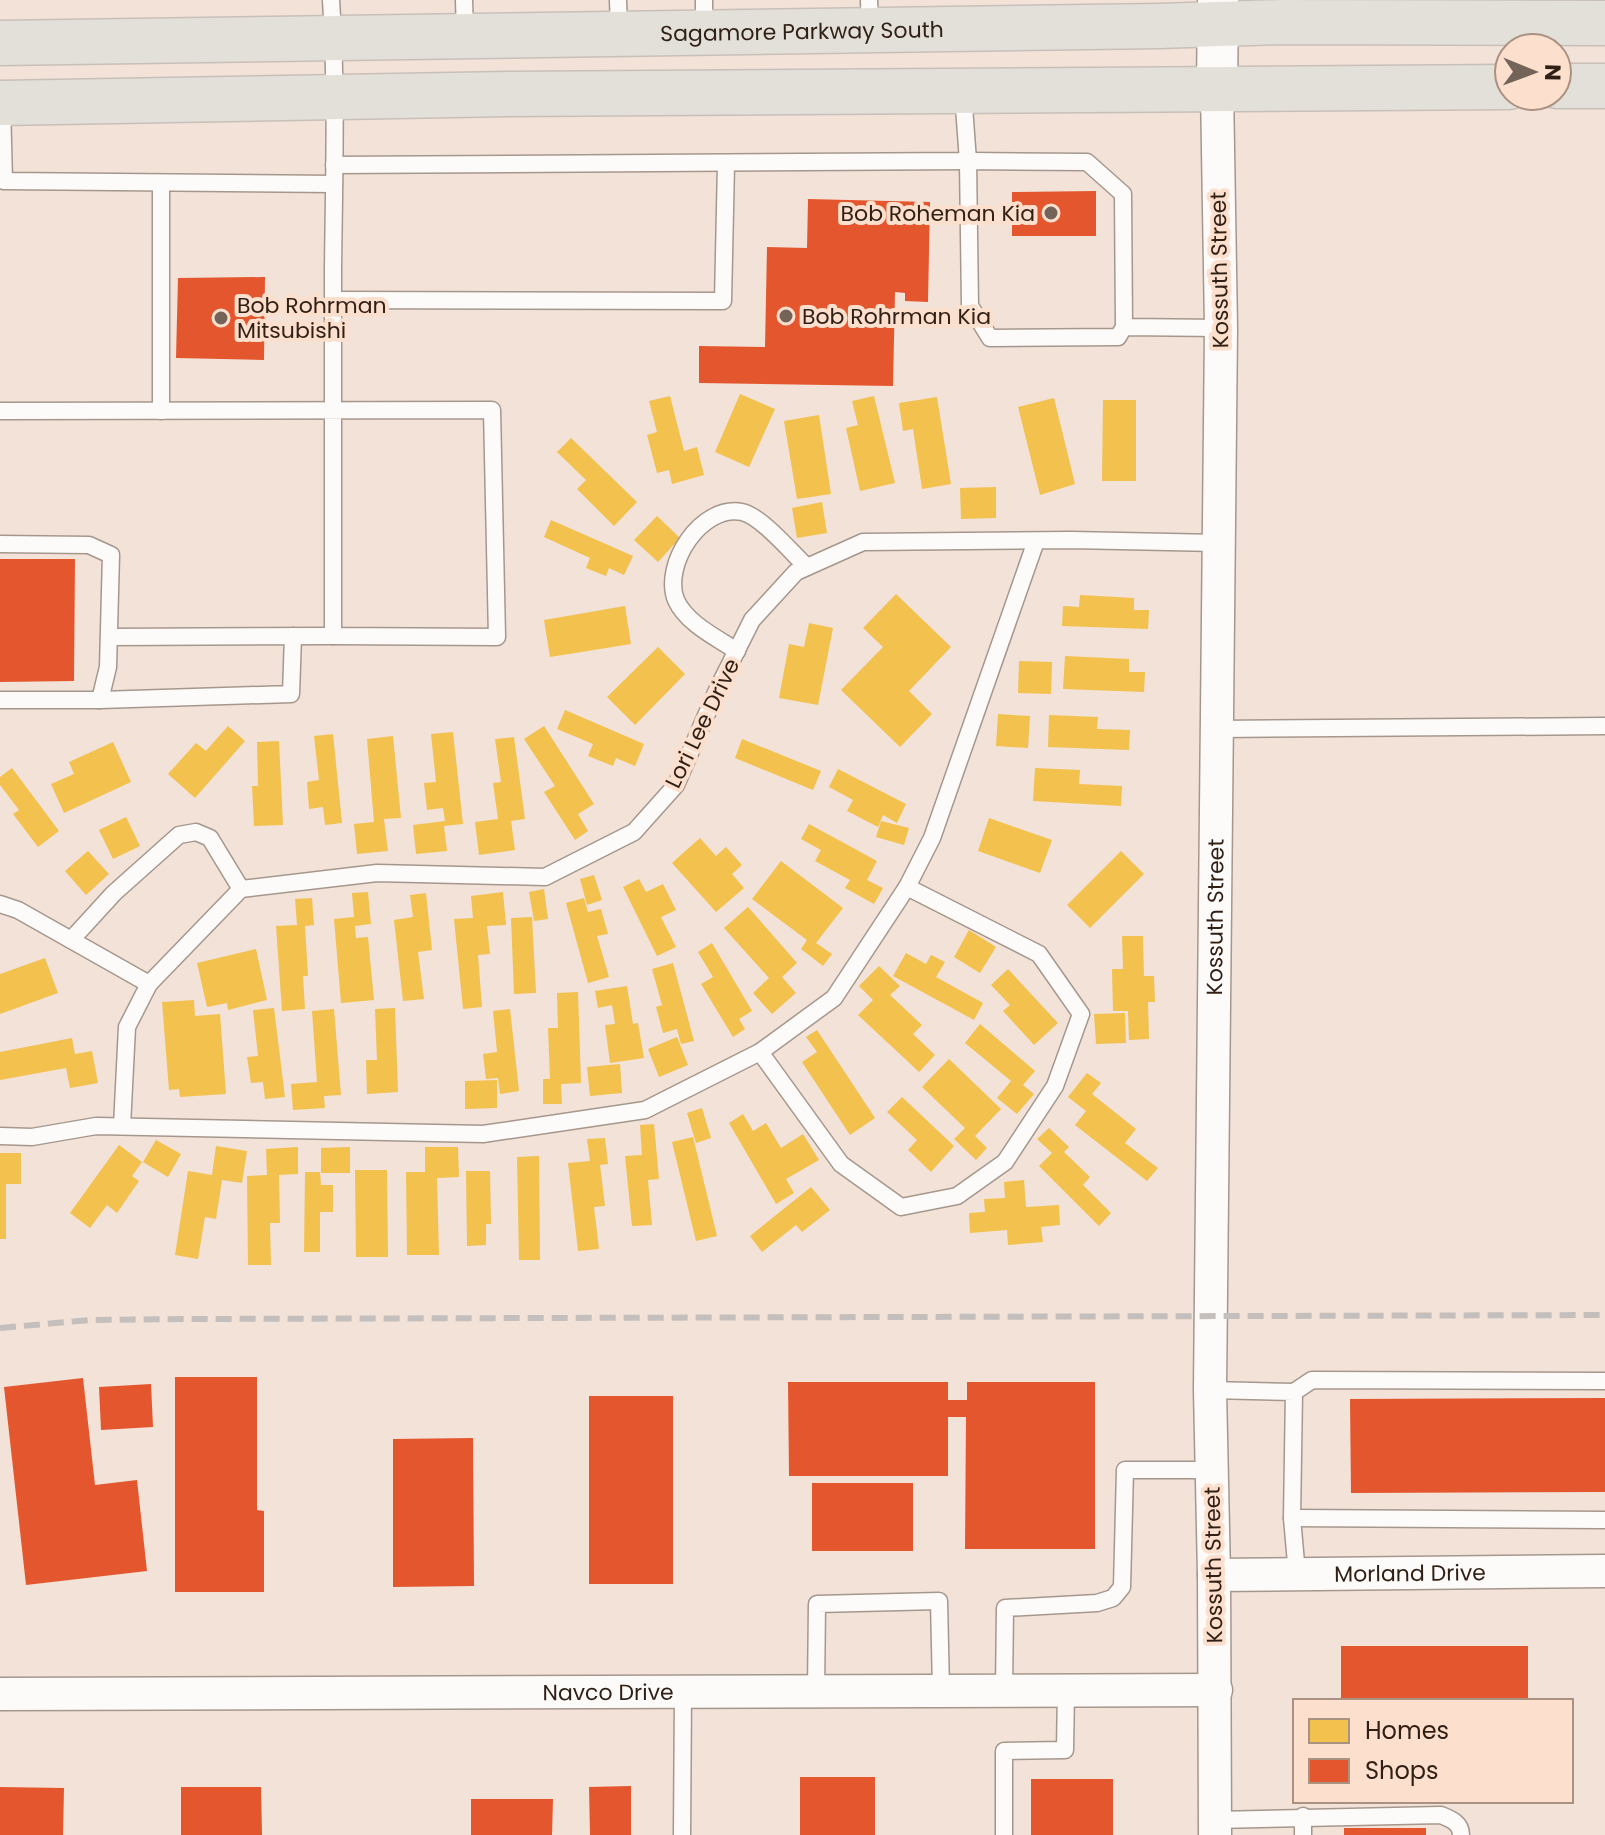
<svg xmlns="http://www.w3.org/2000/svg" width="1605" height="1835" viewBox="0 0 1605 1835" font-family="Poppins,sans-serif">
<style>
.homes{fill:#f2c14e}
.shops{fill:#e4572e}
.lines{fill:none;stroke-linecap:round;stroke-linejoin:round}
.service-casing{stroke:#a6978d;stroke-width:19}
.minor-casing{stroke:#a6978d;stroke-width:35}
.tertiary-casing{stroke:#a6978d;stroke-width:43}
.primary-casing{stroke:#c9bfb9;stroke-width:47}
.service{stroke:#fdfbf9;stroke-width:16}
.minor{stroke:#fdfbf9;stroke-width:32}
.tertiary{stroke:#fdfbf9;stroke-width:40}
.primary{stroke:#e2e0d9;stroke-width:44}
.rail{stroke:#c4bfbc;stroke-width:6;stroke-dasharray:16 8;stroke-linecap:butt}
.poi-dot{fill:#746359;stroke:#fcdfcd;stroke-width:3}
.labels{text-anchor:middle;stroke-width:8;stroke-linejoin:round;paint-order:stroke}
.street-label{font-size:22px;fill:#301f14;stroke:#fcdfcd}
.poi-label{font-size:22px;fill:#301f14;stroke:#fcdfcd;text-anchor:start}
</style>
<rect width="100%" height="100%" fill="#f2e2d8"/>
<g class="homes">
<path d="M740 394 775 409 749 467 715 452Z"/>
<path d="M670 396 684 451 697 447 704 475 672 484 669 470 657 473 647 435 657 432 649 401Z"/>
<path d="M874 396 895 483 860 491 846 428 858 425 852 401Z"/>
<path d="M937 397 951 484 922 489 913 429 903 431 899 403Z"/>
<path d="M1054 398 1075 484 1040 495 1018 407Z"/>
<path d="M1103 400H1136V481H1102Z"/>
<path d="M819 415 831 494 797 499 784 421Z"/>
<path d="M571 438 637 502 614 526 577 489 586 480 557 452Z"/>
<path d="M996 487V518L961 519 960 488Z"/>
<path d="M822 502 827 533 797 538 792 508Z"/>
<path d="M657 516 680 538 658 562 634 540Z"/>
<path d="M551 520 633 556 624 575 609 568 606 576 586 568 590 558 544 537Z"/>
<path d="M896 594 951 647 909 691 932 714 900 747 841 690 883 647 863 628Z"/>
<path d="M1080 595 1134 598V610H1149L1148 629 1062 626 1063 606 1079 607Z"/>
<path d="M625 606 631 644 550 657 544 620Z"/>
<path d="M809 623 833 628 818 705 779 698 789 644 804 647Z"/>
<path d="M658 647 685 674 635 725 607 697Z"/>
<path d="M1065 656 1129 659V672H1145L1144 692 1063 689Z"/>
<path d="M1019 661 1052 662 1051 694 1018 693Z"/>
<path d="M565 710 644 744 635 766 616 758 613 766 588 756 593 744 557 729Z"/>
<path d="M998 714 1030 716 1028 748 996 746Z"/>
<path d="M1049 715 1098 717 1097 729 1130 730 1129 750 1048 747Z"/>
<path d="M228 726 245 741 195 798 168 774 196 743 206 751Z"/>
<path d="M544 726 594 804 578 814 588 831 575 840 544 792 555 786 524 739Z"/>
<path d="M453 732 463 824 444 826 447 851 416 854 413 825 445 821 443 808 427 810 424 783 436 782 431 734Z"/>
<path d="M333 734 342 823 325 825 323 807 309 809 307 782 319 780 314 736Z"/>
<path d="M393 736 401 818 384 819 388 851 357 854 354 824 374 822 367 739Z"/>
<path d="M514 737 525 819 511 821 515 850 479 855 475 822 498 819 493 783 501 782 495 739Z"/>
<path d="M742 739 821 771 813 790 735 758Z"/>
<path d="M279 741 283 825 254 826 252 786H258L257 742Z"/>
<path d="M113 742 131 782 64 813 51 784 74 774 69 762Z"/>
<path d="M12 768 59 831 38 847 13 814 19 810 0 785V777Z"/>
<path d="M1035 768 1080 770 1079 784 1122 786 1121 806 1033 801Z"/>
<path d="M838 769 906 804 897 823 883 815 878 827 847 811 853 800 829 787Z"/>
<path d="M126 817 140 846 113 859 99 830Z"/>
<path d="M989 818 1052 840 1040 873 978 851Z"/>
<path d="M881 821 909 828 904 845 876 837Z"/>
<path d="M809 824 877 861 867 880 883 888 874 904 845 888 850 880 815 861 821 850 801 839Z"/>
<path d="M700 838 716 856 726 847 742 865 732 874 744 888 716 912 672 863Z"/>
<path d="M88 851 109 874 86 895 65 871Z"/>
<path d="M1121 851 1144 874 1090 928 1067 905Z"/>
<path d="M781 861 843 908 816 943 832 954 823 966 801 949 807 940 752 899Z"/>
<path d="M594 875 602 900 587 905 580 879Z"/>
<path d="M639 879 646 892 663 884 676 910 661 917 676 947 657 956 623 887Z"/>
<path d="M544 889 548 919 534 921 529 892Z"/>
<path d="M368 892 371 924 355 926 356 938 368 937 374 1000 341 1003 334 919 354 917 352 893Z"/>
<path d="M503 892 506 925 487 926 490 954 478 955 482 1007 463 1009 454 919 473 918 471 896Z"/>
<path d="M426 893 432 950 418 952 424 999 403 1001 394 920 413 917 410 895Z"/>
<path d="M312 898 314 925 305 926 308 976H303L305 1009 282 1011 276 926 297 925 295 899Z"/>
<path d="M584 898 588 912 601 909 608 934 597 936 609 977 588 983 566 903Z"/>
<path d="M748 907 797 963 782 977 796 993 772 1014 753 993 769 978 724 928Z"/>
<path d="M532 917 536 993 514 994 511 918Z"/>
<path d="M969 930 996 947 980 973 954 957Z"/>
<path d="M1122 936H1143L1144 976H1154L1155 1002H1148L1149 1039 1129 1040 1128 1011H1113L1112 969H1123Z"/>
<path d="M712 943 752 1011 739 1019 745 1029 733 1037 701 984 713 977 698 952Z"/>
<path d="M256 949 267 1000 228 1010 227 1003 207 1007 197 963Z"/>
<path d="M906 953 926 964 931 955 945 962 936 977 983 1003 974 1020 893 976Z"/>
<path d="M45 958 58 993 0 1014V974Z"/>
<path d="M673 963 694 1041 681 1044 677 1029 663 1033 656 1007 662 1005 652 969Z"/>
<path d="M879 966 900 986 890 995 922 1025 913 1034 935 1055 919 1072 858 1015 873 1000 859 986Z"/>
<path d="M1008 969 1058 1023 1034 1045 1003 1011 1010 1005 991 985Z"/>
<path d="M627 986 633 1024 638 1023 644 1058 610 1063 605 1025 615 1024 612 1005 598 1008 595 991Z"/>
<path d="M578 992 581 1083 561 1084 562 1104H543V1079H550L548 1028H558L557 993Z"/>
<path d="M194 1000 195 1016 220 1014 226 1094 180 1097 179 1089 169 1090 162 1002Z"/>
<path d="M274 1008 285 1097 265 1099 263 1082 251 1083 247 1057 258 1056 253 1010Z"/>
<path d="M395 1008 398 1092 367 1094 366 1060H377L375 1009Z"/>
<path d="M334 1009 341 1095 324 1096 325 1108 293 1110 291 1084 317 1082 312 1011Z"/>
<path d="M510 1009 519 1091 500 1094 498 1078 486 1079 483 1054 497 1052 493 1011Z"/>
<path d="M1125 1013 1126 1043 1096 1044 1094 1014Z"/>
<path d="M980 1024 1035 1071 1023 1085 1034 1094 1017 1114 997 1098 1011 1081 965 1043Z"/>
<path d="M817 1030 875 1118 850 1135 802 1062 817 1052 806 1037Z"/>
<path d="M677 1037 688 1065 659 1077 648 1049Z"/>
<path d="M72 1038 75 1054 92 1051 98 1083 70 1088 66 1068 0 1080V1052Z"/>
<path d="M949 1059 1001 1109 975 1136 987 1148 976 1160 954 1139 965 1128 922 1087Z"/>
<path d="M620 1064 622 1093 590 1096 587 1067Z"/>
<path d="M1087 1073 1101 1083 1092 1094 1136 1129 1125 1143 1158 1168 1147 1181 1075 1125 1086 1111 1068 1097Z"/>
<path d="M497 1080V1108L465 1109V1081Z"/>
<path d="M902 1097 954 1146 931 1172 908 1150 917 1140 887 1112Z"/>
<path d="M702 1108 711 1138 696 1143 687 1113Z"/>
<path d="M743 1114 753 1131 766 1123 781 1148 803 1134 819 1160 786 1179 794 1193 776 1204 729 1123Z"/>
<path d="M654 1124 659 1179 648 1180 652 1225 632 1226 625 1156 642 1155 640 1125Z"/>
<path d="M1049 1128 1069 1147 1064 1152 1090 1177 1083 1185 1111 1213 1099 1226 1039 1166 1052 1153 1037 1139Z"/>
<path d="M693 1137 717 1236 696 1241 672 1142Z"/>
<path d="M605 1138 608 1164 600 1165 605 1206 594 1207 599 1249 578 1251 568 1163 590 1161 587 1139Z"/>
<path d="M156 1140 181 1154 168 1177 143 1162Z"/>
<path d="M119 1145 142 1162 132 1176 139 1181 117 1213 107 1205 90 1228 70 1213Z"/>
<path d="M216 1146 247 1151 242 1183 222 1180 216 1219 205 1217 198 1259 175 1255 188 1171 212 1175Z"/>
<path d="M298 1147V1174L279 1175 280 1223H270L271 1265H248L247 1176 267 1175 266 1149Z"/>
<path d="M350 1147V1173H321V1148Z"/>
<path d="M425 1147H458L459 1177 437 1178 439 1255H407L406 1172H425Z"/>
<path d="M0 1153H21V1184H6V1239H0Z"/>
<path d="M539 1156 540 1260H519L517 1157Z"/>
<path d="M355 1170H387L388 1257H356Z"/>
<path d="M466 1171H490L491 1224H486V1245L467 1246Z"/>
<path d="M305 1172H320L321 1185H333V1212H320V1252H304Z"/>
<path d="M1024 1180 1026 1207 1059 1205 1060 1225 1041 1227 1043 1242 1008 1245 1007 1230 970 1233 969 1213 985 1212 984 1199 1005 1198 1004 1182Z"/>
<path d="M811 1187 830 1210 802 1232 796 1225 762 1252 750 1236Z"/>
</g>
<g class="shops">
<path d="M1096 191V236H1012V192Z"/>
<path d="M808 199 930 202 928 302 905 301V293L895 292 893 386 699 383V346L765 347 767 247 807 248Z"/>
<path d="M265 277 264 360 176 358 178 278Z"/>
<path d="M0 559H75L74 681 0 682Z"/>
<path d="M175 1377H257V1510L264 1511V1592H175Z"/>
<path d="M83 1378 95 1485 137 1480 147 1571 26 1585 4 1387Z"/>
<path d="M788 1382H948V1400H967V1382H1095V1549H965L966 1417H948V1476H789Z"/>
<path d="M151 1384 153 1427 101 1430 99 1387Z"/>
<rect x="589" y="1396" width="84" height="188"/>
<path d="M1605 1398V1492L1351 1493 1350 1399Z"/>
<path d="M473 1438 474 1586 393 1587V1439Z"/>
<rect x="812" y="1483" width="101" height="68"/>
<rect x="1341" y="1646" width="187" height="55"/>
<rect x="800" y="1777" width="75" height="58"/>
<rect x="1031" y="1779" width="82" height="56"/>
<path d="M631 1786V1835H590L589 1787Z"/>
<path d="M0 1787 64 1788 63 1835H0Z"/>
<path d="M181 1787H261L262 1835H181Z"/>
<path d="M471 1799H553L552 1835H471Z"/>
<rect x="1344" y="1828" width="82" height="7"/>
</g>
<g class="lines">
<g class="service-casing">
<g id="service">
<path d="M464 0 465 34"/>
<path d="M618 0 619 30"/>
<path d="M704 0V30"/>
<path d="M869 0 870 29"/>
<path d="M2 105 4 181 334 184"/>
<path d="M334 165 968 161 963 93"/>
<path d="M161 183V411"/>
<path d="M333 300 723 301 726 164"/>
<path d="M1124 327 1118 337 990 338 970 306 968 161 1087 162 1123 194 1124 327 1221 328"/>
<path d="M0 411 492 410 497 637 333 636C333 514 333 391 333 269 334 179 337 89 331 0"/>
<path d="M0 544 89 545 111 555 108 667 100 700"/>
<path d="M109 637 333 636"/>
<path d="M737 651C717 638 686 623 676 600 662 565 701 504 742 512 761 516 792 553 807 567"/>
<path d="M0 700H100L291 694 293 636"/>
<path d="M1217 729 1605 726"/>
<path d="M0 904 18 910 149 984 241 889 377 873 545 877 634 832 676 785 718 688 752 620 796 572 863 542 1071 540 1218 543"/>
<path d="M71 940 114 893 179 835 196 832 210 838 241 889"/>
<path d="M760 1052 841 1164 901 1207 957 1196 1005 1162 1055 1086 1081 1014 1039 954 907 887"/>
<path d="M122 1126 127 1027 149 984"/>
<path d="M0 1136 32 1137 96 1126 483 1134 645 1110 760 1052 834 998 907 887 932 838 1036 541"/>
<path d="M1210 1390 1294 1392 1292 1518 1297 1574"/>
<path d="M1294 1392 1312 1380 1605 1381"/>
<path d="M1292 1518 1605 1520"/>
<path d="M1004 1690 1005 1608 1097 1603 1113 1598 1122 1587 1125 1470H1211"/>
<path d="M816 1691 817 1604 939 1601 941 1690"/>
<path d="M1215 1820 1441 1815C1451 1819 1461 1823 1461 1835"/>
<path d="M682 1835 683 1691"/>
<path d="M1004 1835V1751L1065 1750 1066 1690"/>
<path d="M1303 1835V1816"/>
</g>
</g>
<g class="minor-casing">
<g id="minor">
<path id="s1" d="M1214 1575 1605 1571"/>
<path id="s2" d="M0 1694 1216 1690"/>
<path id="s3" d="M1215 1835 1214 1575 1210 1390 1221 328 1217 89"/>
</g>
</g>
<g class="tertiary-casing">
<path id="tertiary" d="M1217 89 1218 0"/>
</g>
<g class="primary-casing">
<g id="primary">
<path id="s4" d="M0 43 1159 26 1282 22 1605 23"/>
<path d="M1557 86H1605"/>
<path d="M0 103 510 94 1509 87"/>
</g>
</g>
<use href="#service" class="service"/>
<use href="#minor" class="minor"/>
<use href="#tertiary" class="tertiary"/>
<use href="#primary" class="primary"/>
<path class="rail" d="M0 1328 90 1320 192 1319 1605 1315"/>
</g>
<g class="poi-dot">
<circle cx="1051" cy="213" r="8"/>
<circle cx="786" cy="316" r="8"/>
<circle cx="221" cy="318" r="8"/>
</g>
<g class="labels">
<g class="street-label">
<text dy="8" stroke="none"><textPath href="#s4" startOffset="802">Sagamore Parkway South</textPath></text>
<text transform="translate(1219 270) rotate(-91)" y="8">Kossuth Street</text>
<text transform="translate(702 723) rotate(-64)" y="8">Lori Lee Drive</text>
<text dy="8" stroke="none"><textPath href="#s3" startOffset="918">Kossuth Street</textPath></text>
<text transform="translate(1213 1565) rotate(-91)" y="8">Kossuth Street</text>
<text dy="8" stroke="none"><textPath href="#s1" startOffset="196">Morland Drive</textPath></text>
<text dy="8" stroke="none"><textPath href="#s2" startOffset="608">Navco Drive</textPath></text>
</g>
<g class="poi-label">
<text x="1035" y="221" text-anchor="end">Bob Roheman Kia</text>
<text x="237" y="313">Bob Rohrman<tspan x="237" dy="25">Mitsubishi</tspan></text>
<text x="802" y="324">Bob Rohrman Kia</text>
</g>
</g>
<rect x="1293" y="1699" width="280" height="104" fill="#fcdfcd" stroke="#aa9283" stroke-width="2"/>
<rect x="1309" y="1719" width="40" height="24" fill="#f2c14e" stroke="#aa9283" stroke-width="2"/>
<text x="1365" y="1739" font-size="24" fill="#301f14">Homes</text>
<rect x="1309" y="1759" width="40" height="24" fill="#e4572e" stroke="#aa9283" stroke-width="2"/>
<text x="1365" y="1779" font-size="24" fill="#301f14">Shops</text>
<g transform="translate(1533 72) rotate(91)"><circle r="38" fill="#fcdfcd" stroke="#aa9283" stroke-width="2"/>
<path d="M0-6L14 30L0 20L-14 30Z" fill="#746359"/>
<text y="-12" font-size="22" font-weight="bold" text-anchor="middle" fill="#301f14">N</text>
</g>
</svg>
